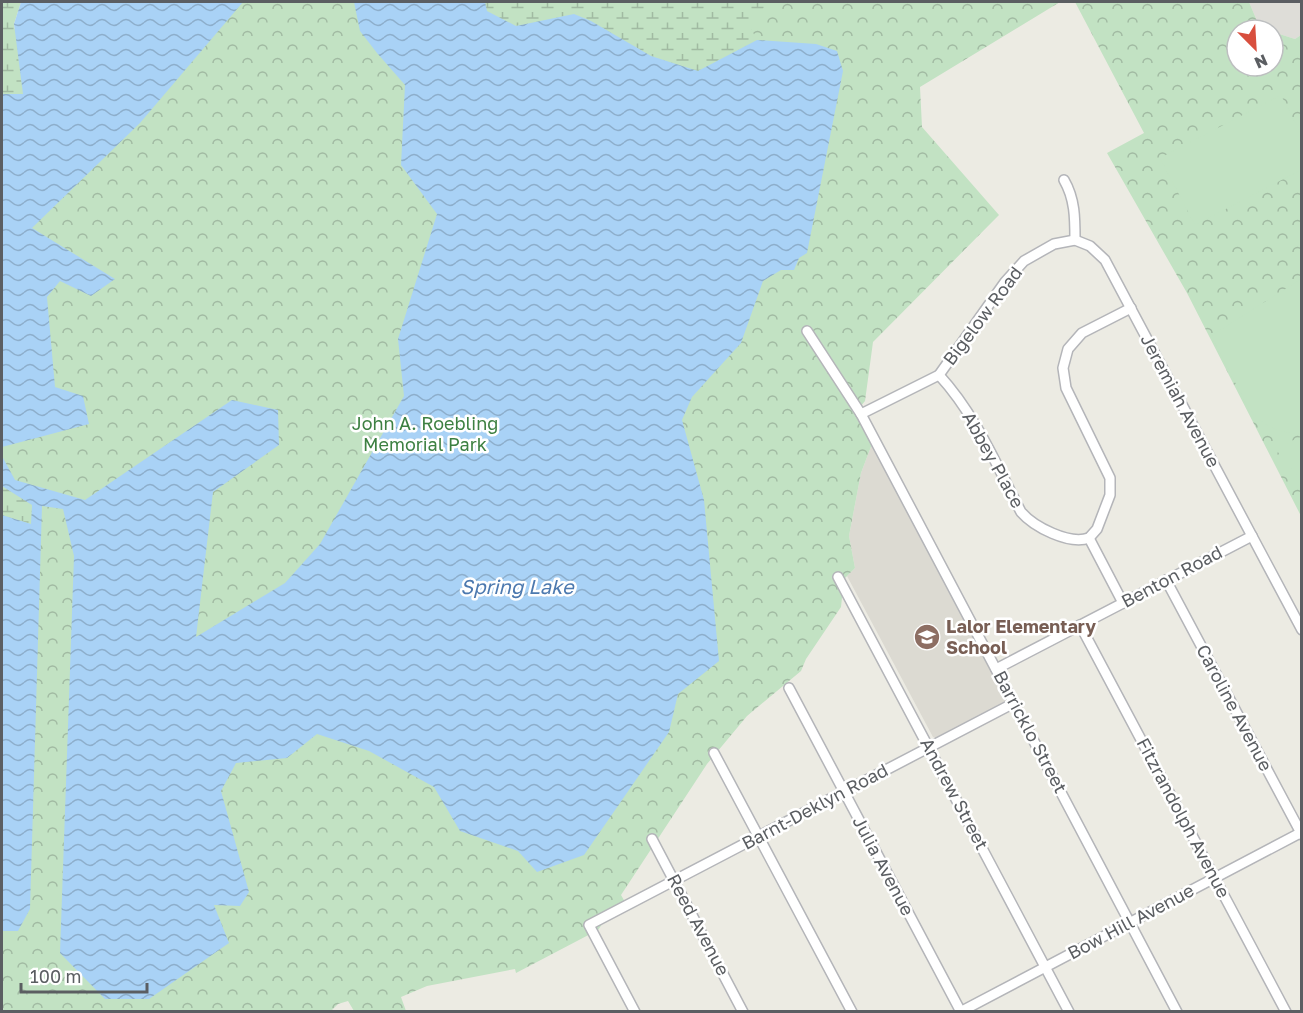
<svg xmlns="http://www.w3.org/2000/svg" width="1303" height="1013" viewBox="0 0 1303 1013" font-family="'Golos Text',sans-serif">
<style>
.industrial{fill:#deddd8}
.education{fill:#dcdad2}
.forest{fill:url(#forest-crowns)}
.wetland{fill:url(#wetland-marsh)}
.garden{fill:#c2e2c3}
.water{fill:url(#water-waves)}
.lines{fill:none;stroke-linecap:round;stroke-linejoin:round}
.minor-casing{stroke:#b4b5b9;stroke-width:12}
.minor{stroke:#fff;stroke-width:9}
.labels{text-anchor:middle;stroke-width:5;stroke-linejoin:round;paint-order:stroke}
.street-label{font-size:18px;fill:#5b5e62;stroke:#fff}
.park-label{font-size:18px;fill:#3d8042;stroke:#fff}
.education-label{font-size:18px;font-weight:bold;fill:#785e54;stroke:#fff;text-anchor:start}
.water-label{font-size:20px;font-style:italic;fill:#4c79af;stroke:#fff}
</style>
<defs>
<pattern id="forest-crowns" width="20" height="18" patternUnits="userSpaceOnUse" patternTransform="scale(1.5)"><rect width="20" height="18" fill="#c2e2c3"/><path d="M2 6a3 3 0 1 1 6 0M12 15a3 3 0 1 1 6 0" fill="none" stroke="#a1baa2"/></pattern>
<pattern id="wetland-marsh" width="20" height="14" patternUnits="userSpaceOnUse" patternTransform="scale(1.5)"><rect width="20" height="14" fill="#c2e2c3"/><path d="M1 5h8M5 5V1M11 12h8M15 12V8" fill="none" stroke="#a1baa2"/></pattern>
<pattern id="water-waves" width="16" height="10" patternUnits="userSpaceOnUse" patternTransform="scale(1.5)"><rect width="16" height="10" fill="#a9d2f6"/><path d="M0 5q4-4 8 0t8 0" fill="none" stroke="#8daecb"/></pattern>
</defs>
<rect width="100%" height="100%" fill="#ecebe3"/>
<path class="industrial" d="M1249 2H1301V35L1295 39 1273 32V30L1260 28Z"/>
<path class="education" d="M872 444 1006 698 1004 704 939 739 933 737 847 576 855 568 849 536 861 473Z"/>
<g class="forest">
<path d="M40 2H1060L920 87 922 127 999 215 873 342 865 401 860 407 872 444 861 473 849 536 855 568 844 579 841 607 806 659 801 671 747 716 707 764 621 895 625 902 614 907 598 930 516 973 515 969 427 986 401 997 406 1011H354L348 1001 338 1004 330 1012 2 1011V42Z"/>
<path d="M1075 2H1249L1260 28 1267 30H1237V66H1273V32L1295 39 1301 35V516L1187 293 1107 153 1144 133Z"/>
</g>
<g class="wetland">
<path d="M2 2H21L14 24 23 94H2Z"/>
<path d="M485 2H769L749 25 757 40 698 71 651 56 591 21 574 14 516 26 486 11Z"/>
<path d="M2 486 32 504 31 524 2 515Z"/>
</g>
<g class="garden">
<path d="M1281 95 1301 134V170L1195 225 1160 158Z"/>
<path d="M1301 279V433C1280 435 1262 425 1249 409L1211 336Z"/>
<path d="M1301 437H1302L1301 480 1277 451 1291 441Z"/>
</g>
<g class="water">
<path d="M21 2H243L140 123 32 228 115 279 91 296 60 281 47 297 55 387 83 396 89 424 2 447V94H23L14 24Z"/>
<path d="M354 2H485L487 11 516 26 574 14 591 21 651 56 698 71 757 40 816 44 837 51 843 71 807 253 799 258 794 270H781L763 281 741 343 692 397 682 420 704 500 719 661 678 694 669 732 584 855 537 872 518 851 460 831 434 787 369 751 317 734 287 758 236 763 221 791 249 892 240 906 214 905 229 943 149 999H105L60 953 74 556 63 509 42 506 30 909 18 931H2V515L31 524 32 505 2 486V456L15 480 85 500 232 400 278 410 279 445 213 492 196 637 285 583 320 544 404 396 398 339 437 214 401 165 405 85 377 53 360 31Z"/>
</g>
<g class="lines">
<g class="minor-casing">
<g id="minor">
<path d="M1064 180C1075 199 1075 218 1075 240"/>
<path d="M807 331 861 414 1177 1012"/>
<path d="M939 375C975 414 996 464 1021 512 1034 527 1069 545 1089 538"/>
<path d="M861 414 939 375 1005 282 1024 261 1054 244 1075 240 1090 246 1105 260 1302 630"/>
<path d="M1089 538 1097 529 1110 495V478L1066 388 1063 368 1068 349 1082 333 1131 308"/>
<path d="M1089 538 1123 603"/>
<path d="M838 577 1069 1012"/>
<path d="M1166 580 1302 835"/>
<path d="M1080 625 1286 1012"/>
<path d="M996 669 1252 536"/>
<path d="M789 688 961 1012"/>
<path d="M714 753 852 1012"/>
<path d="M652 839 743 1012"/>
<path d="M635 1012 589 925 1014 703"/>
<path d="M960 1012 1302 832"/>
</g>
</g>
<use href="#minor" class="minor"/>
</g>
<defs>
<g id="school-disc" transform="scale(1.35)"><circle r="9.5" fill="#8d6e63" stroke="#fff"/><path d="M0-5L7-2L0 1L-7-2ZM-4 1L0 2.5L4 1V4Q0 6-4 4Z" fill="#fff"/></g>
</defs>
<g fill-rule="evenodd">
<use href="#school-disc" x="927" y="637"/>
</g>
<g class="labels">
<g class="street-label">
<text transform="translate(983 316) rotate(-53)" y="6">Bigelow Road</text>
<text transform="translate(1180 401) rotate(62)" y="6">Jeremiah Avenue</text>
<text transform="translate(993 460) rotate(61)" y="6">Abbey Place</text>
<text transform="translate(1172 577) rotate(-28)" y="6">Benton Road</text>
<text transform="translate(1234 708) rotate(62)" y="6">Caroline Avenue</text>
<text transform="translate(1030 732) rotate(62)" y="6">Barricklo Street</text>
<text transform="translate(954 794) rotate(62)" y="6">Andrew Street</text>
<text transform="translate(815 807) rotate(-28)" y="6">Barnt-Deklyn Road</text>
<text transform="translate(1183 818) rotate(62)" y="6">Fitzrandolph Avenue</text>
<text transform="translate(883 866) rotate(62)" y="6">Julia Avenue</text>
<text transform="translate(1131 922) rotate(-28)" y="6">Bow Hill Avenue</text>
<text transform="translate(698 925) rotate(62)" y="6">Reed Avenue</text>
</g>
<g class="park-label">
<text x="425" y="430">John A. Roebling<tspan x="425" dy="21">Memorial Park</tspan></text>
</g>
<g class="education-label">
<text x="946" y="633">Lalor Elementary<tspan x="946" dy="21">School</tspan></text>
</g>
<g class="water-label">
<text x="517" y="594">Spring Lake</text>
</g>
</g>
<rect width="1303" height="1013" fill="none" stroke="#5b5e62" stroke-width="6"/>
<g transform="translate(1255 48) rotate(156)"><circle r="28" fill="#ffffff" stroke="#bdbfc0" stroke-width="1.5"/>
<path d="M0-4.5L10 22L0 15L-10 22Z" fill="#d84f3e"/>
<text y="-9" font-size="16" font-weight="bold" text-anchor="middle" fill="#5b5e62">N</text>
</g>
<path d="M21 983v9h126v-9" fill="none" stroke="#5b5e62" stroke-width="3"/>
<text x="30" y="983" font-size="18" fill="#5b5e62" stroke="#ffffff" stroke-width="4.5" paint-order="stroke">100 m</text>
</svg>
